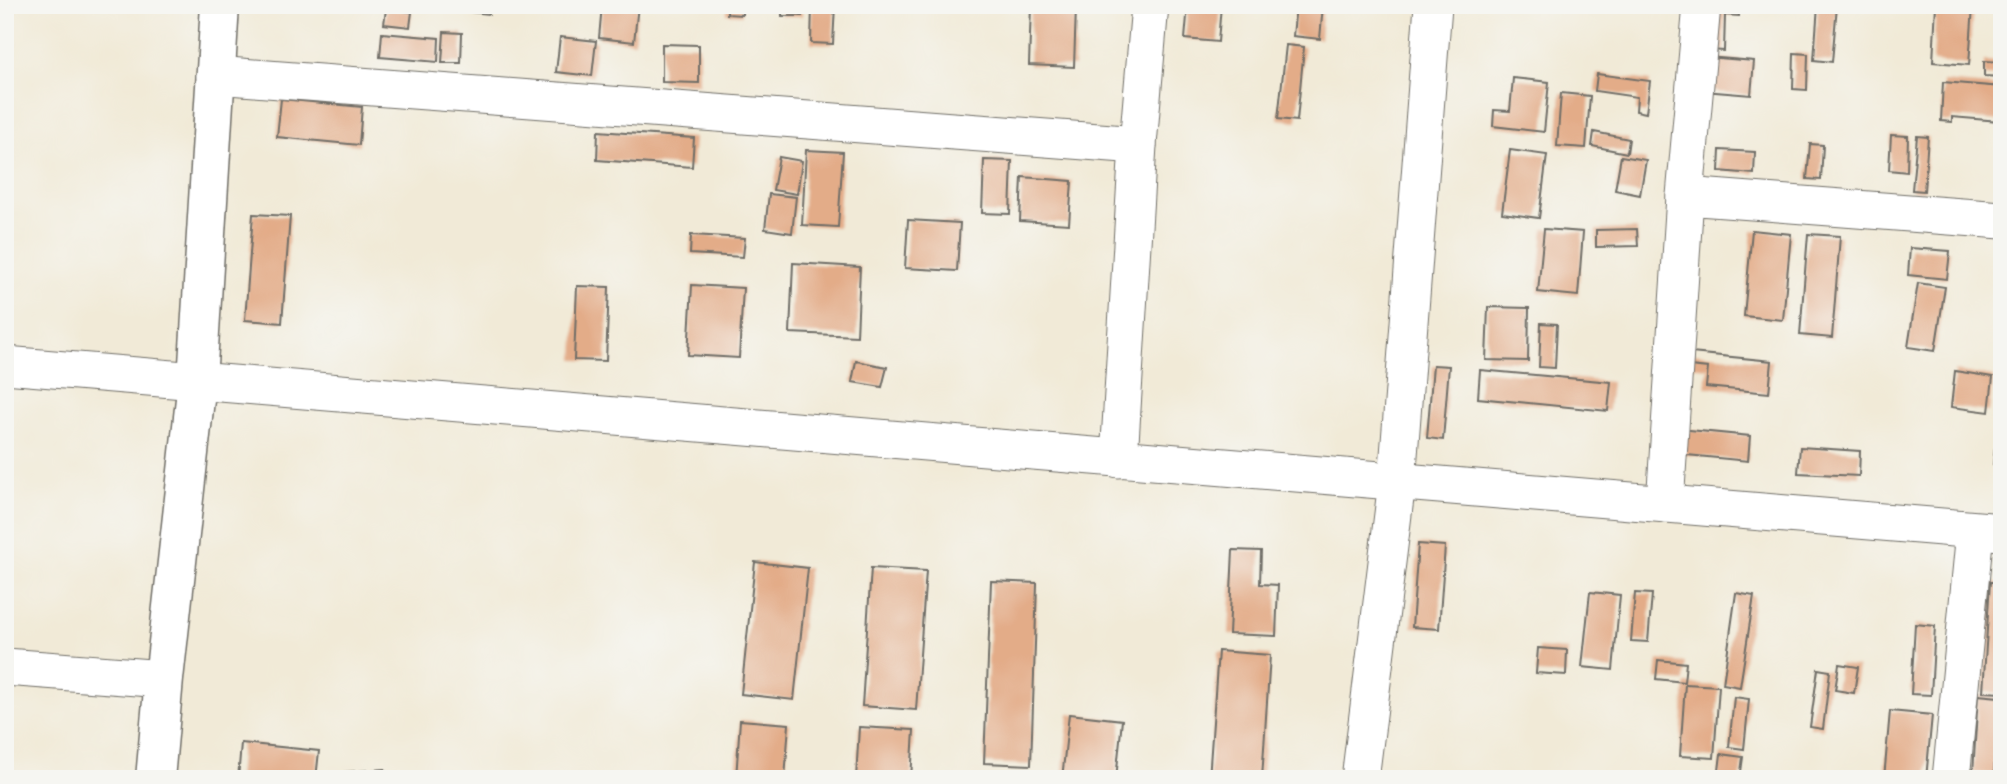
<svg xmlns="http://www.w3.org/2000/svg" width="2007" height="784" viewBox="0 0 2007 784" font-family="Kalam,sans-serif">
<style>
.building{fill:#e3ac88}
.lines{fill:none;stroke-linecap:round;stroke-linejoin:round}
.minor-casing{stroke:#706e67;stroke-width:39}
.tertiary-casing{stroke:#706e67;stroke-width:41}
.minor{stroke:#fff;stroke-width:37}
.tertiary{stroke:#fff;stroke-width:38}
</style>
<rect width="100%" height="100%" fill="#f6f6f2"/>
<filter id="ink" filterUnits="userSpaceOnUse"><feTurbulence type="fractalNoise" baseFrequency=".0143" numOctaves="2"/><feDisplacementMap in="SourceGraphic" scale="14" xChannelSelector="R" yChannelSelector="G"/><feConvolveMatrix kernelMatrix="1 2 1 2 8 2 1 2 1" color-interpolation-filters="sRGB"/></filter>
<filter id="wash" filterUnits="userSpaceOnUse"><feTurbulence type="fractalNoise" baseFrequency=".00686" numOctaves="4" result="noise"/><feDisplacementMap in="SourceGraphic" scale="28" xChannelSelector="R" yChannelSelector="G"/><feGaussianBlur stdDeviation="1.57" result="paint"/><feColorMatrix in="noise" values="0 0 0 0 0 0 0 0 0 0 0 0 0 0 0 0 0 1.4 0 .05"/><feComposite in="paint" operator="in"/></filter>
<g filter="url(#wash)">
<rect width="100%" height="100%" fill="#f1ead7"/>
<g id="blocks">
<g class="building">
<path d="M472 5H490L489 14 471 12Z"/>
<path d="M602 5H638L634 42 599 38Z"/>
<path d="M727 5H742V15L727 14Z"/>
<rect x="782" y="5" width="20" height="11"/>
<path d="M812 5H835L833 44 811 43Z"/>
<path d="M1031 5 1076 7 1074 67 1029 65Z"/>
<path d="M1188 5H1221L1218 42 1185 39Z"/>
<path d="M1296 5H1323L1320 39 1293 36Z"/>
<path d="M1712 5H1739V16L1725 15 1724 51 1710 50Z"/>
<path d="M1818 5H1837L1832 62 1814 60Z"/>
<path d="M1936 5H1973L1969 65 1933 62Z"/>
<path d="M386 9 412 12 410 27 384 24Z"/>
<path d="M444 32 462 33 461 63H442Z"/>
<path d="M382 33 439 38 438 62 380 57Z"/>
<path d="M560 37 596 41 592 76 556 72Z"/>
<path d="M662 44 699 45V83L662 82Z"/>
<path d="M1286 45 1304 47 1297 121 1278 119Z"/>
<path d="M1794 53 1808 54 1807 90 1793 89Z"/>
<path d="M1707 57 1754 61 1751 95 1704 91Z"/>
<path d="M1984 61 2002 62V77L1984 76Z"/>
<path d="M1597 74 1650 81 1646 113 1636 111 1637 97 1595 91Z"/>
<path d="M1513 78 1549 82 1544 132 1493 126 1494 110 1510 111Z"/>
<path d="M1943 82 2002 87V125H1998L1999 121 1952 117V122L1941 121Z"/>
<path d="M1561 93 1590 96 1586 148 1557 146Z"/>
<path d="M281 99 362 107 359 145 277 137Z"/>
<path d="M598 131 694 138 692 167 597 160Z"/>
<path d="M1594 132 1629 139 1627 153 1592 146Z"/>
<path d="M1891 135 1908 136 1907 172 1889 170Z"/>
<path d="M1917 136 1928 137 1924 191 1912 190Z"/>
<path d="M1810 144 1823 145 1821 180 1807 179Z"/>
<path d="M806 150 843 152 838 227 802 225Z"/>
<path d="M1510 150 1547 155 1539 218 1502 213Z"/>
<path d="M1720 150 1755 152 1754 174 1719 171Z"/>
<path d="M1621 156 1646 160 1640 195 1615 190Z"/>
<path d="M779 157 802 161 797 194 773 190Z"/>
<path d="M984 160 1012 161 1010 214 982 213Z"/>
<path d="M1022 177 1072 181 1069 224 1020 221Z"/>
<path d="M769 194 796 197 792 233 765 229Z"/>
<path d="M253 214 290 216 282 323 245 320Z"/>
<path d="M908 220 960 223 957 271 905 268Z"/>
<path d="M1544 229 1583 232 1578 296 1538 292Z"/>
<path d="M1637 229 1638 246 1596 247V230Z"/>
<path d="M1752 230 1791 234 1783 320 1744 316Z"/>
<path d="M1808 234 1840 236 1832 338 1800 335Z"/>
<path d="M691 235 745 238 743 257 690 254Z"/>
<path d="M1910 248 1950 251 1947 279 1908 275Z"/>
<path d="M793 263 860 267 857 336 790 333Z"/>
<path d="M1918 283 1945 287 1935 351 1908 347Z"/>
<path d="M692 285 743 288 739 358 688 355Z"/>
<path d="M577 286 609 287 606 361 574 360Z"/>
<path d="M1488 307 1529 308 1528 361 1486 360Z"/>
<path d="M1541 323 1557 324 1555 368 1539 367Z"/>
<path d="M1691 353 1772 361 1769 393 1706 387 1708 368 1690 366Z"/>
<path d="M856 361 887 367 882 387 852 382Z"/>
<path d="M1433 365 1449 366 1443 440 1427 438Z"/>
<path d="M1480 370 1611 382 1608 411 1478 398Z"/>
<path d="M1955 371 1993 377 1989 412 1951 407Z"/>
<path d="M2000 405H2002V465L1993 464Z"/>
<path d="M1679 429 1750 436 1748 461 1677 454Z"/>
<path d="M1800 447 1860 451 1859 476 1798 473Z"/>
<path d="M1418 544 1445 546 1439 629 1412 627Z"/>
<path d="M1233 550 1261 551 1260 584 1278 585 1276 636 1229 634Z"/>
<path d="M755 562 808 568 794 700 741 694Z"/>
<path d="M871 568 926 571 916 710 862 706Z"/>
<path d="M991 581 1037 583 1031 765 984 763Z"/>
<path d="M1990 582H2002V693L1983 692Z"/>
<path d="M1590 592 1620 595 1613 670 1582 667Z"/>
<path d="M1635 593 1652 594 1648 642 1631 641Z"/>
<path d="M1736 593 1754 596 1740 687 1723 684Z"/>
<path d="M1915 624 1935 626 1931 695 1911 694Z"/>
<path d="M1538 648 1567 650 1566 675 1536 673Z"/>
<path d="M1218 651 1270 655 1262 779H1209Z"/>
<path d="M1658 660 1686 663 1684 682 1656 679Z"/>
<path d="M1839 664 1858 667 1854 693 1835 690Z"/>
<path d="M1818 669 1830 671 1823 729 1810 727Z"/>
<path d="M1685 684 1719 686 1714 758 1680 756Z"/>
<path d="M1978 695 1999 697 1994 774 1973 773Z"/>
<path d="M1734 697 1749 699 1744 749 1729 747Z"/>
<path d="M1890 711 1932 715 1926 779H1884Z"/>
<path d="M1069 714 1122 720 1116 779H1062Z"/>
<path d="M740 720 789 724 785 779H736Z"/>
<path d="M859 727 914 730 911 779H856Z"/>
<path d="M241 743 319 751 316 779H238Z"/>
<path d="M1721 754 1743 757 1740 779H1718Z"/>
<path d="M385 769 386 779H332L331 773Z"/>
</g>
</g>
</g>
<g filter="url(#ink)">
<use href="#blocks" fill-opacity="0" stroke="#706e67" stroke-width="2"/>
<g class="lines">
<g class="minor-casing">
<g id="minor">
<path d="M215 75 1138 145"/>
<path d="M1685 196 2002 220"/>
<path d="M5 365 2002 532"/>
<path d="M1119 459 1138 145 1150 5"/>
<path d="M1665 504 1685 196 1702 5"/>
<path d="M5 667 164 679"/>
<path d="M1360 779 1397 482 1433 5"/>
<path d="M1951 779 1975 531"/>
</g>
</g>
<g class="tertiary-casing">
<path id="tertiary" d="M155 779 164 679 197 381 220 5"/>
</g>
<use href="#minor" class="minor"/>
<use href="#tertiary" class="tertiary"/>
</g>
</g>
<rect width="2007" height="784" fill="none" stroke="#f6f6f2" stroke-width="28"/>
</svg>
